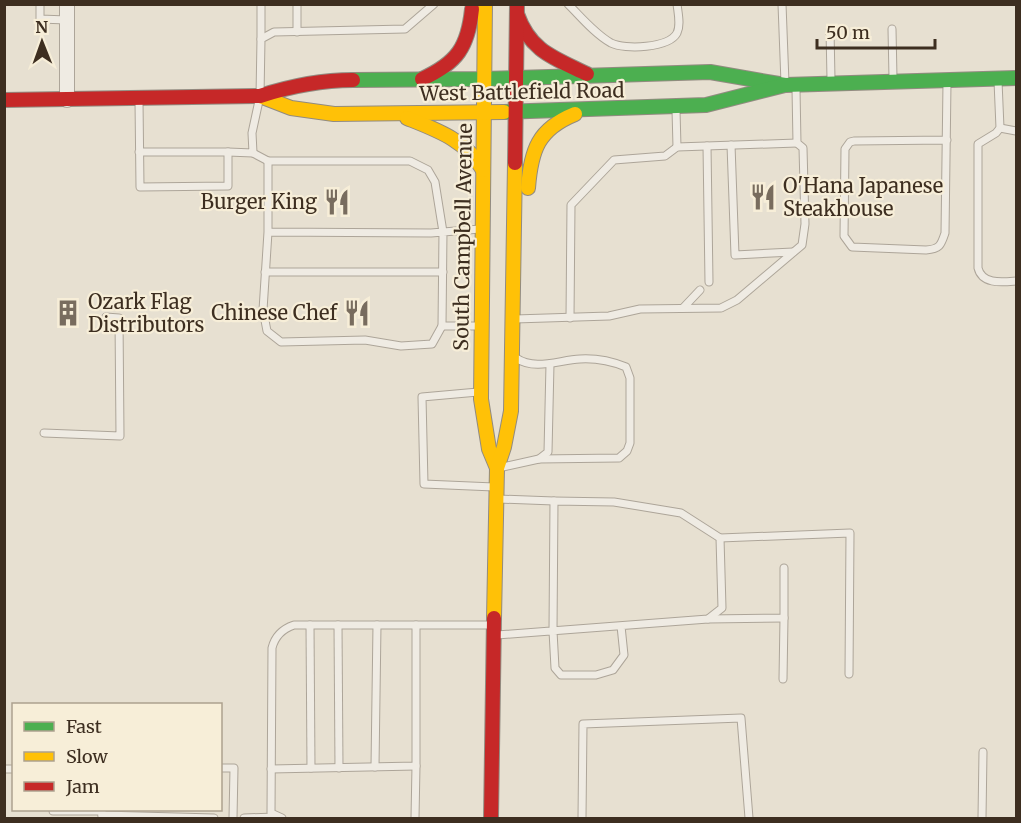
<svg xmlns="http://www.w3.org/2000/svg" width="1021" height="823" viewBox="0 0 1021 823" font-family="Merriweather,serif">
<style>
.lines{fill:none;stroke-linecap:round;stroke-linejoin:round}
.lane-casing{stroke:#ada599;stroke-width:9}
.street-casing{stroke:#ada599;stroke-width:16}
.fast-casing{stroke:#928b80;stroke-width:16}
.slow-casing{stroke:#928b80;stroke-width:16}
.jam-casing{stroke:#928b80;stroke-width:16}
.lane{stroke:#efebe3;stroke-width:7}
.street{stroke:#efebe3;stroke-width:14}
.fast{stroke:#4caf50;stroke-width:14}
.slow{stroke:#ffc107;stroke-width:14}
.jam{stroke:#c62828;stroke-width:14}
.labels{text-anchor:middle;stroke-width:4.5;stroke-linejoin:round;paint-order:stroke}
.street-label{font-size:20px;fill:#3d2e20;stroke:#f7eed8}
.poi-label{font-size:20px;fill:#3d2e20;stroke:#f7eed8;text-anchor:start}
</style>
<rect width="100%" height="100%" fill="#e7e0d1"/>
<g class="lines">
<g class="lane-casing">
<g id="lane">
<path d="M40 4V19L67 20"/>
<path d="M297 4V32"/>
<path d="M568 4C581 17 595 34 611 43 625 50 669 48 677 33 681 25 678 13 677 4"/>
<path d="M782 4 785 83"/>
<path d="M892 29 893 78"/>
<path d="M830 30 831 79"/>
<path d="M261 39V4"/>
<path d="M998 81 1000 128 996 133 978 144V268C982 285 1003 282 1016 281"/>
<path d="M947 83 945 233C941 245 940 249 926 250L852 247 844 236 845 149 850 142 854 141 947 140"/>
<path d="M676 110 677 147"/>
<path d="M1000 128 1016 131"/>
<path d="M731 145 735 255 793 252"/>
<path d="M707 146 709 282"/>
<path d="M139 152H228V186L140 187 139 101"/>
<path d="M228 152 253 153 252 133 260 96 261 39 274 32 405 29 434 4"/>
<path d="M253 153 268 161"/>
<path d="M268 232 263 310 267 331 281 342 365 340 401 346 432 344 442 326 443 232 435 182 428 170 410 161H268V232L431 233 480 229"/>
<path d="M265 272H443"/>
<path d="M683 308 700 290"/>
<path d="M570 318 571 205 614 160 665 156 677 147 797 143"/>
<path d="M515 319 609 316 640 309 721 308 737 300 802 245 805 224 803 148 797 143 796 89"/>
<path d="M442 326H479"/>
<path d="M516 358C535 371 559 360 580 359 597 358 611 361 626 367L630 378V443L627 451 619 458 539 459"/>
<path d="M478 392 422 397 424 484 494 487"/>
<path d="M44 433 120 436 119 318 106 317"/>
<path d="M503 467 539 459 548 452 550 364"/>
<path d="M499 499 554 501"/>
<path d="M720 538 850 533 849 674"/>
<path d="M708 619 784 618V568"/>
<path d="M310 625 311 768"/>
<path d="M338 625 339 768"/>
<path d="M497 635 708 619 722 608 720 538 681 513 614 502 554 501 553 631 555 668 561 675H596L613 670 624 655 621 626"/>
<path d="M783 679 784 618"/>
<path d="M375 767 377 625"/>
<path d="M220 768H234L233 818"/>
<path d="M4 769H14"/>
<path d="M271 769 416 766V625"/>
<path d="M53 810V811H102V816"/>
<path d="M102 815 214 818"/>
<path d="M244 818 276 817"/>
<path d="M282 818 271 813 272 648C275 636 282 629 294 625H492"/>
<path d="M415 818 416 766"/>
<path d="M582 818 583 724 741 718 749 818"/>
<path d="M982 818 983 752"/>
</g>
</g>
<g class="street-casing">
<path id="street" d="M67 100V4"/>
</g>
<g class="fast-casing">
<g id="fast">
<path d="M353 80 484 79 710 72 785 85"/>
<path d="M504 112 706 105 785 85 1016 78"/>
</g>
</g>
<g class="slow-casing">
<g id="slow">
<path d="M485 4 481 399 489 449 497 468"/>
<path d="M260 96 291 108 334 114 504 112"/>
<path d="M407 118C437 130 466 140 483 170"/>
<path d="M528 188C531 150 538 129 575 114"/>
<path d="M494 618 497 468 504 447 511 411 515 163"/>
</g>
</g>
<g class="jam-casing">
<g id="jam">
<path d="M517 14C530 51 554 58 587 74"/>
<path d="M422 79C457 63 468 47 472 9"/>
<path d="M4 100 260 96C291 86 321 80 353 80"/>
<path d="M515 163 517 4"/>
<path d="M491 818 494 618"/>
</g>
</g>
<use href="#lane" class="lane"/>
<use href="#street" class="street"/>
<use href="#fast" class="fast"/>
<use href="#slow" class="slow"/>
<use href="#jam" class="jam"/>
</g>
<defs>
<g id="restaurant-bare" transform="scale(2.07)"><path d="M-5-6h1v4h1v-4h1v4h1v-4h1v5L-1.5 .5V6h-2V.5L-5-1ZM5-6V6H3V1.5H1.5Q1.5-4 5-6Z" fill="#786c5e" stroke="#f7eed8" stroke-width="2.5" paint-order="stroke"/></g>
<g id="building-bare" transform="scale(2.07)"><path d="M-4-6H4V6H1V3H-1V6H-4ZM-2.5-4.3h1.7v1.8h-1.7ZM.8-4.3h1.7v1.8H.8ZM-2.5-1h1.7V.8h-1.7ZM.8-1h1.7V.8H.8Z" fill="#786c5e" stroke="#f7eed8" stroke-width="2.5" paint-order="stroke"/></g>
</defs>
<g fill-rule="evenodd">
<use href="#restaurant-bare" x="763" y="197"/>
<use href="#restaurant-bare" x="337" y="202"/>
<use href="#building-bare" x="68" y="313"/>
<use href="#restaurant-bare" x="357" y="313"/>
</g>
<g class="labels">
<g class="street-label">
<text transform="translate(522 92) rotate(-1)" y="7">West Battlefield Road</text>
<text transform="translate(463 237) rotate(-89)" y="7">South Campbell Avenue</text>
</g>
<g class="poi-label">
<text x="783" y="193">O'Hana Japanese<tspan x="783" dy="23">Steakhouse</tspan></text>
<text x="317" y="209" text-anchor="end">Burger King</text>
<text x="88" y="309">Ozark Flag<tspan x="88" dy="23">Distributors</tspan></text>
<text x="337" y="320" text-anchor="end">Chinese Chef</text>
</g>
</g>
<rect width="1021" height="823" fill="none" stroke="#3d2e20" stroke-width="12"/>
<rect x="12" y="703" width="210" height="108" fill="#f7eed8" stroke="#ada18e" stroke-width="1.5"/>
<rect x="24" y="722" width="30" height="9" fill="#4caf50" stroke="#ada18e" stroke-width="1.5"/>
<text x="66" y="733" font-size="18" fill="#3d2e20">Fast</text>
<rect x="24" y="752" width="30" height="9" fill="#ffc107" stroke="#ada18e" stroke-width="1.5"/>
<text x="66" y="763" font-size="18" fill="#3d2e20">Slow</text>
<rect x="24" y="782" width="30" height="9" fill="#c62828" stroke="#ada18e" stroke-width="1.5"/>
<text x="66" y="793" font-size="18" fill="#3d2e20">Jam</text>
<g transform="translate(42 42) rotate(359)" stroke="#f7eed8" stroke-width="4.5" paint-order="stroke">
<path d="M0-4.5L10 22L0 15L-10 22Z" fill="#3d2e20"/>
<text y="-9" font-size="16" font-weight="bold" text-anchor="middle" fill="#3d2e20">N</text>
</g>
<path d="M817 39v9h118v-9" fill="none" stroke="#3d2e20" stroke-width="3"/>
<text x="826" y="39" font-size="18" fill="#3d2e20" stroke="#f7eed8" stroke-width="4.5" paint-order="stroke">50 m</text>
</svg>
